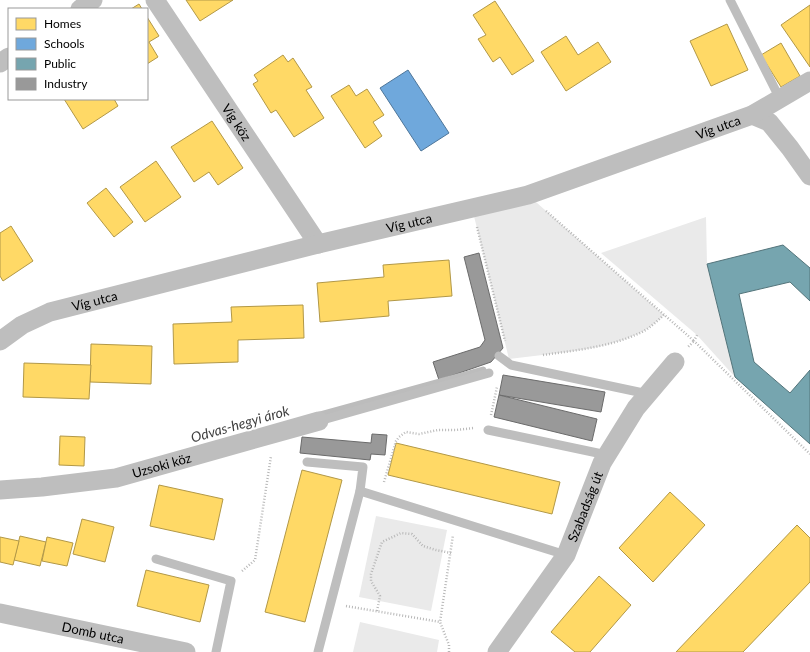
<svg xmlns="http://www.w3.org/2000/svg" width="810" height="652" viewBox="0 0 810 652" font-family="Lato,sans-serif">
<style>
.green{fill:#eaeaea}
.homes{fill:#ffd966;stroke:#b29847}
.schools{fill:#6fa8dc;stroke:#4e769a}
.public{fill:#76a5af;stroke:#53747a}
.industry{fill:#999;stroke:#6b6b6b}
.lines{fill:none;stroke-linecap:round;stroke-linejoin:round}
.stream{stroke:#bcbcbc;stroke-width:7}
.path{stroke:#b8b8b8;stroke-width:2.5;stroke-dasharray:1 2;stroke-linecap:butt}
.service{stroke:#bebebe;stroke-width:9}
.minor{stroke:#bebebe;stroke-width:19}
.labels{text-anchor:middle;stroke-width:4;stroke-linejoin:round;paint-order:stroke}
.street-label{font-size:13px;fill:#000;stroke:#fff}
.water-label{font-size:14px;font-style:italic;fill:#404040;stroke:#fff}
</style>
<rect width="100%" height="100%" fill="#fff"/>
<g class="green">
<path d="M528 195 664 315C657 321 650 328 642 332 601 352 553 353 509 359L472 208Z"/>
<path d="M706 217 707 264 735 377 697 335 601 253Z"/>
<path d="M376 516 447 530 431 611 359 597Z"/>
<path d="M360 622 439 640 437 652H353Z"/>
</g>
<g class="homes">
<path d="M186 0H233L200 21Z"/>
<path d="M495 1 534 61 512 75 500 57 493 62 478 39 486 35 473 15Z"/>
<path d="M139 4 142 9H131Z"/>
<path d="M810 5V67L781 25Z"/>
<path d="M147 17 159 36 149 42 158 57 147 64Z"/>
<path d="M727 24 748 70 711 86 690 41Z"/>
<path d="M566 36 578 55 598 42 611 62 566 91 541 52Z"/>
<path d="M781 43 800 76 781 87 761 55Z"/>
<path d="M283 55 288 62 293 58 312 87 306 90 324 118 294 137 276 110 271 113 253 84 258 81 254 75Z"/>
<path d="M349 85 356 96 367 89 384 115 373 122 382 136 365 148 331 96Z"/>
<path d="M64 99H114L118 106 83 129Z"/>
<path d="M212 121 243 168 218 185 209 172 194 182 171 147Z"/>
<path d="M156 161 181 197 145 222 120 187Z"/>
<path d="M106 188 133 222 114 237 87 203Z"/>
<path d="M11 226 33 261 3 281 0 276V233Z"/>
<path d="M449 260 452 296 388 301 389 316 320 322 317 283 384 277 383 265Z"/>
<path d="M303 305 304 338 238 340V362L174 364 173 324 232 322 231 307Z"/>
<path d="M91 344 152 346 151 384 90 382Z"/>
<path d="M24 363 91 365 89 399 23 397Z"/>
<path d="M60 436 85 437 84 466 59 465Z"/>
<path d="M396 443 560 482 552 514 388 475Z"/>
<path d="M302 470 342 480 305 622 265 612Z"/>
<path d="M159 485 223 499 214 540 150 526Z"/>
<path d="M670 492 705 525 653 582 619 548Z"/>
<path d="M82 519 114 527 105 562 73 554Z"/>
<path d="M797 525 810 538V582L743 652H676Z"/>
<path d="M20 536 46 542 40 566 14 560Z"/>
<path d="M0 537 19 541 13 565 0 562Z"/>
<path d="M47 537 73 543 67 566 42 561Z"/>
<path d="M146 570 209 585 200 622 137 606Z"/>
<path d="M599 576 631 605 590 652H575L551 632Z"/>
</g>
<path class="schools" d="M408 70 449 133 421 151 380 88Z"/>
<path class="public" d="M783 245 810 268V301L790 282 739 294 754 362 790 393 810 370V444L735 377 707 264Z"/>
<g class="industry">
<path d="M479 253 503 348 491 362 439 380 433 362 480 347 485 340 464 257Z"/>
<path d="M503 375 605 392 601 412 499 395Z"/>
<path d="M499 395 597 419 592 441 494 417Z"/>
<path d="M372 434 387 435 385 455 371 454 370 460 300 453 302 437 371 443Z"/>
</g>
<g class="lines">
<path class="stream" d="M316 416 483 370"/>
<g class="path">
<path d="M546 211 694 341 688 347"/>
<path d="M477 227 505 341"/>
<path d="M697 335 694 341 810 454"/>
<path d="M543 355C577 350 611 347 642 332 650 328 657 321 664 315"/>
<path d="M491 415 497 387"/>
<path d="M384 482 396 441 399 437 406 432 419 434 438 430H456L474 428"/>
<path d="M242 571 255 560 271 456"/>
<path d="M346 606 440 622"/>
<path d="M377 611 380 596 371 581V574L382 542 401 533 412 534 423 546 436 550 451 553"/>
<path d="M449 652V645L440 622 453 535"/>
</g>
<g class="service">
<path d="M730 0 780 99"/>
<path d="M499 356 511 365 648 394"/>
<path d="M319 421 489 373"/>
<path d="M488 430 607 455"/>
<path d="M307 462 363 467 360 491"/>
<path d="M156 559 231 581 216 652"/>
<path d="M318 652 360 491 566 555"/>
</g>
<g class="minor">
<path id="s1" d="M155 0 318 244"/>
<path d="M80 9 93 0"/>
<path d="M0 63 9 57"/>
<path d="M752 115 769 122 790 148 810 176"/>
<path id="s2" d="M0 341 22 325 50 312 318 244 528 195 752 115 810 81"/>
<path id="s3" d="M0 490 42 487 116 478 319 421"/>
<path id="s4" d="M0 613 186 652"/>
<path id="s5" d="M497 652 566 555 602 463 636 408 675 362"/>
</g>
</g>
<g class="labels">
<g class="street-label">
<text dy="5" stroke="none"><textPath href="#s1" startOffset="147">Víg köz</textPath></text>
<text dy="5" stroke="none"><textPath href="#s2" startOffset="752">Víg utca</textPath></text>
<text dy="5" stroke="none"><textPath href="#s2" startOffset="428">Víg utca</textPath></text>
<text dy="5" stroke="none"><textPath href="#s2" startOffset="104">Víg utca</textPath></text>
<text dy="5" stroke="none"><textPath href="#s3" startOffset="164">Uzsoki köz</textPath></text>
<text dy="5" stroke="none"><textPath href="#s5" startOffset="171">Szabadság út</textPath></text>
<text dy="5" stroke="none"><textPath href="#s4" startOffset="95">Domb utca</textPath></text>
</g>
<g class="water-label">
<text transform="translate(240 424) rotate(-16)" y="5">Odvas-hegyi árok</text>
</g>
</g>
<rect x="8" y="8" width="140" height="92" fill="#ffffff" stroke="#999999"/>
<rect x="16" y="18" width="20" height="12" fill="#ffd966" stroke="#999999"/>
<text x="44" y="28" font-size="12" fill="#000000">Homes</text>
<rect x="16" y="38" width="20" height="12" fill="#6fa8dc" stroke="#999999"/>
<text x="44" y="48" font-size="12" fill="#000000">Schools</text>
<rect x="16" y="58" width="20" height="12" fill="#76a5af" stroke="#999999"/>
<text x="44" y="68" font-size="12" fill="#000000">Public</text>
<rect x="16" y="78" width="20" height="12" fill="#999999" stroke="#999999"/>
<text x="44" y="88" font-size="12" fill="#000000">Industry</text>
</svg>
